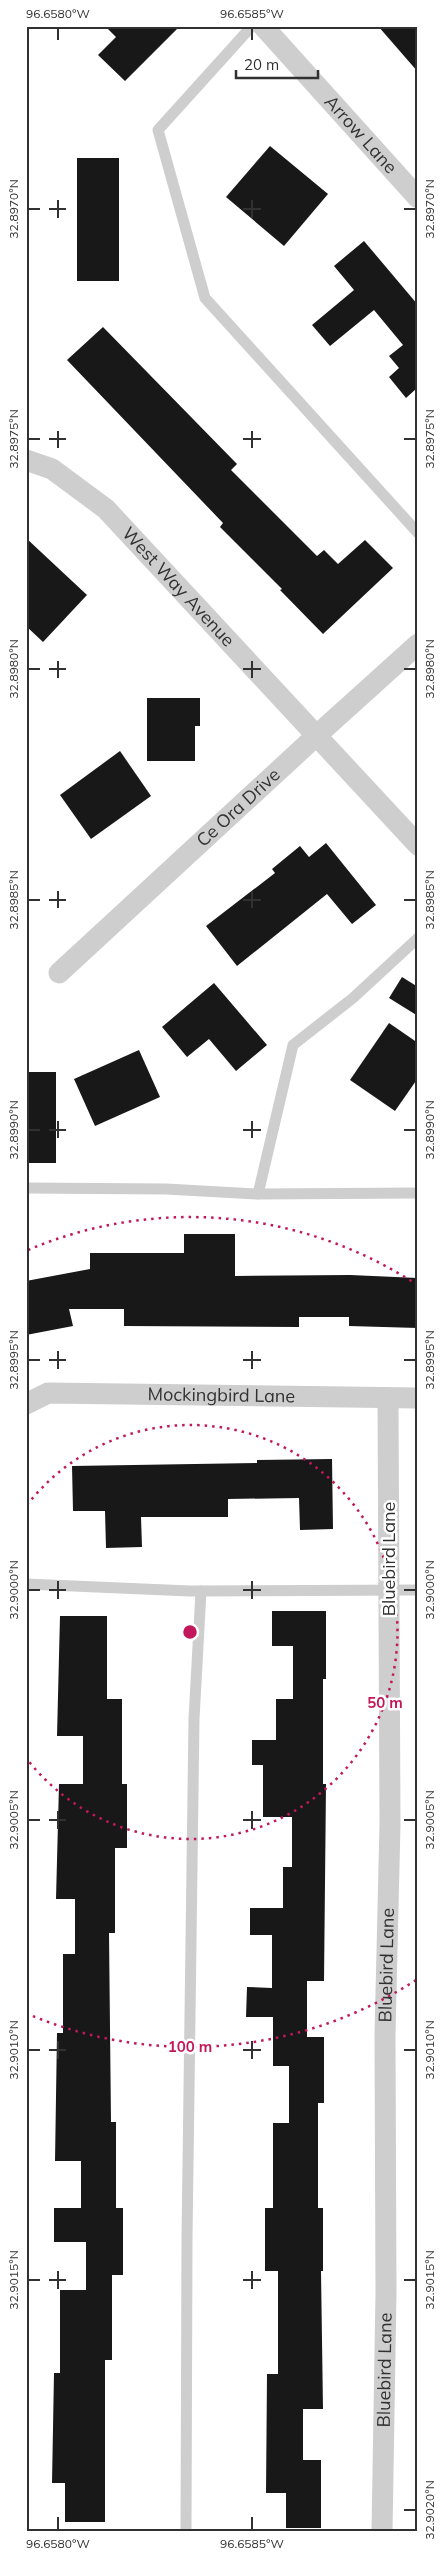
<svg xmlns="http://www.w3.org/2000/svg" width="444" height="2557" viewBox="0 0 444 2557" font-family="Mulish,sans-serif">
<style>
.building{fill:#181818}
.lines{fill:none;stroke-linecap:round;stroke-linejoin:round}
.lane{stroke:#cecece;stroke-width:11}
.street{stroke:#cecece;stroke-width:21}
.ticks{fill:none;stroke:#313131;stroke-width:2}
.ring{fill:none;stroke:#c2185b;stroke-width:2.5;stroke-dasharray:2.5 5}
.labels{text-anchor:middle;stroke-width:5;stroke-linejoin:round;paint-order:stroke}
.street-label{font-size:18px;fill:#313131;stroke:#fff}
.centre{fill:#c2185b;stroke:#fff;stroke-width:2.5}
.ring-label{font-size:15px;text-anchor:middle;font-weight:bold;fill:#c2185b;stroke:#fff;stroke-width:5;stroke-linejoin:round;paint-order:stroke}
.neatline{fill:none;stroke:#313131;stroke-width:2}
.ticks-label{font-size:12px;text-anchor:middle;fill:#313131}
</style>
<rect width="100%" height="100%" fill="#fff"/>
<g class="building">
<path d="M105 26H180L125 81 98 55 116 37Z"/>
<path d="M378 26H418V72Z"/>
<path d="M270 146 328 194 284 246 226 197Z"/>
<rect x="77" y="158" width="42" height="123"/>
<path d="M364 241 418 305V391L416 389 406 398 389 377 399 368 389 356 403 345 374 310 330 346 312 325 354 290 334 266Z"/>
<path d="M103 327 237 464 231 470 317 556 324 550 338 564 365 540 393 568 323 634 280 590 282 589 220 527 223 523 67 360Z"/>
<path d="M26 538 87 595 43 642 26 626Z"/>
<path d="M147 698H200V726H195V761H147Z"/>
<path d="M120 751 151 796 91 839 60 795Z"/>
<path d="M326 843 376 905 352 924 327 894 237 966 206 926 275 873 272 869 300 846 309 857Z"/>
<path d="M402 977 418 987V1016L389 998Z"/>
<path d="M214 983 267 1045 236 1071 209 1039 187 1057 162 1027Z"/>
<path d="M389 1023 418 1043V1078L395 1111 350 1080Z"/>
<path d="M139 1050 160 1097 95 1126 74 1079Z"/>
<rect x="26" y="1072" width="30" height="91"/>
<path d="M184 1234H235V1276L350 1275 418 1278V1328L349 1326V1317H299V1327L124 1326V1309H69L73 1326 26 1335V1281L90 1269V1253H184Z"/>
<path d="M332 1459 333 1529 300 1530 299 1498 228 1499V1517H141L142 1547 106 1548 105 1511H73L72 1466 257 1463V1460Z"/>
<path d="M272 1611H326V1679H323V1784H326L324 1981H307V2037H324V2103H318V2208H323V2271H321L323 2409H303V2460H321V2528H286V2493H266L267 2374H278V2271H265V2208H273V2123H289V2066H273V2017H246L247 1987 272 1988V1935H250V1908H283V1867H292V1817H263V1765H252V1740H276V1699H293V1646H272Z"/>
<path d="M60 1616H107V1699H122V1784H127V1848H115V1933H109L111 2122H116V2208H123V2275H112V2360H105V2522H65V2483H52L54 2373H60V2290H86V2242H54V2208H81V2161H55L57 2033H63V1954H75V1899H56L59 1784H83V1736H57Z"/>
</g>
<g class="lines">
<g class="lane">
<path d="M252 26 158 130 205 298 418 533"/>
<path d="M418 938 353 998 293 1045 258 1194 418 1193"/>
<path d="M26 1188 166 1189 258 1194"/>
<path d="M26 1584 190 1591 418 1590"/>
<path d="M186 2531 187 2239 194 1719 201 1591"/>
</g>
<g class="street">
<path id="s1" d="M263 26 418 198"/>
<path id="s2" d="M26 460 52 469 106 509 418 845"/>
<path id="s3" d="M59 973 316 736 418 644"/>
<path id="s4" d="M26 1404 48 1393 418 1398"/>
<path id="s5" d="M382 2531 386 2293 385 2035 390 1824 388 1398"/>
</g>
</g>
<path class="ticks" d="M58 28V40M252 28V40M58 200V218M252 200V218M28 209H40M49 209H66M243 209H261M404 209H416M58 431V448M252 431V448M28 439H40M49 439H66M243 439H261M404 439H416M58 661V678M252 661V678M28 669H40M49 669H66M243 669H261M404 669H416M58 891V908M252 891V908M28 900H40M49 900H66M243 900H261M404 900H416M58 1121V1138M252 1121V1138M28 1130H40M49 1130H66M243 1130H261M404 1130H416M58 1351V1369M252 1351V1369M28 1360H40M49 1360H66M243 1360H261M404 1360H416M58 1581V1599M252 1581V1599M28 1590H40M49 1590H66M243 1590H261M404 1590H416M58 1811V1829M252 1811V1829M28 1820H40M49 1820H66M243 1820H261M404 1820H416M58 2041V2059M252 2041V2059M28 2050H40M49 2050H66M243 2050H261M404 2050H416M58 2271V2289M252 2271V2289M28 2280H40M49 2280H66M243 2280H261M404 2280H416M404 2510H416M58 2517V2530M252 2517V2530"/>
<g class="ring">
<path d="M27 1505A207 207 0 1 1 27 1759"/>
<path d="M416 1980A415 415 0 0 1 28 2014M28 1250A415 415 0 0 1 416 1284"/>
</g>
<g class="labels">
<g class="street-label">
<text dy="6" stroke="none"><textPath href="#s1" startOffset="146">Arrow Lane</textPath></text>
<text dy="6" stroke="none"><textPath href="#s2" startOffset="201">West Way Avenue</textPath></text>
<text dy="6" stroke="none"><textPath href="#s3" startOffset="244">Ce Ora Drive</textPath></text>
<text dy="6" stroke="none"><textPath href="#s4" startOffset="198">Mockingbird Lane</textPath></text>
<text transform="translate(389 1559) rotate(-90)" y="6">Bluebird Lane</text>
<text dy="6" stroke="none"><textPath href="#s5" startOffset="566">Bluebird Lane</textPath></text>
<text dy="6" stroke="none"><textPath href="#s5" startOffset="161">Bluebird Lane</textPath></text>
</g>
</g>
<circle cx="190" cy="1632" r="8" class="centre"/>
<g class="ring-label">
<text x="385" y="1708">50 m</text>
<text x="190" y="2052">100 m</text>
</g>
<rect width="444" height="2557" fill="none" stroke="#ffffff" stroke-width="55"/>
<path d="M236 70v8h82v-8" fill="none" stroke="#313131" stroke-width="2.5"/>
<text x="244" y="70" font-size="15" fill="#313131" stroke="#ffffff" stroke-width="4" paint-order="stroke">20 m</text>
<rect x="28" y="28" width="388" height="2502" class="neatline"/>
<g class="ticks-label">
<text x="58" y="18">96.6580°W</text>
<text x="252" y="18">96.6585°W</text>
<text transform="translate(430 209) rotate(-90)" y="4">32.8970°N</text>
<text transform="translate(14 209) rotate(-90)" y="4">32.8970°N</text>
<text transform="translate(430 439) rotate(-90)" y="4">32.8975°N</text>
<text transform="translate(14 439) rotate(-90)" y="4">32.8975°N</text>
<text transform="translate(14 669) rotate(-90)" y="4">32.8980°N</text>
<text transform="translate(430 669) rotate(-90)" y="4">32.8980°N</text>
<text transform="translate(14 900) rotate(-90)" y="4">32.8985°N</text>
<text transform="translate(430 900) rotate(-90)" y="4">32.8985°N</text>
<text transform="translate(14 1130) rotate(-90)" y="4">32.8990°N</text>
<text transform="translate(430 1130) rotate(-90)" y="4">32.8990°N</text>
<text transform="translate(14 1360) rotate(-90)" y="4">32.8995°N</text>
<text transform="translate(430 1360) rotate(-90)" y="4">32.8995°N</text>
<text transform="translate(14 1590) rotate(-90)" y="4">32.9000°N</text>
<text transform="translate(430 1590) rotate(-90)" y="4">32.9000°N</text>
<text transform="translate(14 1820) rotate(-90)" y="4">32.9005°N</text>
<text transform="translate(430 1820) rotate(-90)" y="4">32.9005°N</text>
<text transform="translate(14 2050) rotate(-90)" y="4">32.9010°N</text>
<text transform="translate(430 2050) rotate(-90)" y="4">32.9010°N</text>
<text transform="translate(14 2280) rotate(-90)" y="4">32.9015°N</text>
<text transform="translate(430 2280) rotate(-90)" y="4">32.9015°N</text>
<text transform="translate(430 2510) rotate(-90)" y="4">32.9020°N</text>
<text x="58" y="2548">96.6580°W</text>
<text x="252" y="2548">96.6585°W</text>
</g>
</svg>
